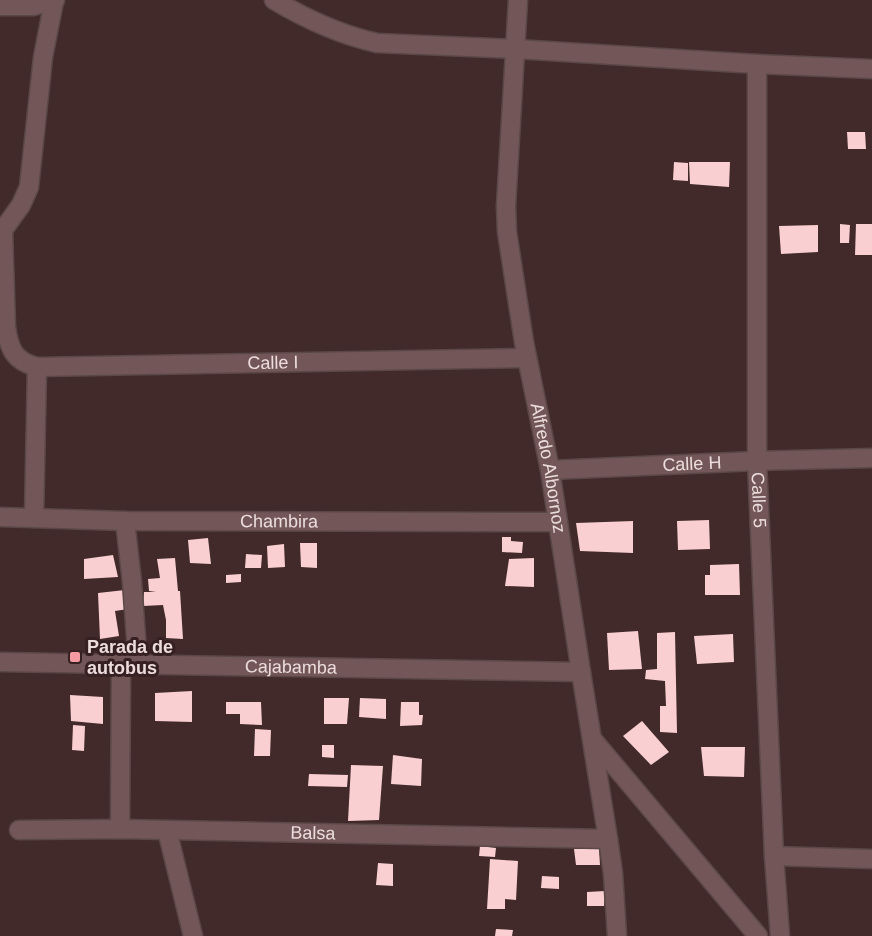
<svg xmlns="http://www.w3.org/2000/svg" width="872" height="936" viewBox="0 0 872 936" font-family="Arial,sans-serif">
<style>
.building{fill:#facfd1}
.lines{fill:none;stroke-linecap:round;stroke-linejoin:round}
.minor-casing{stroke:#5b4747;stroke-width:21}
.minor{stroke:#735758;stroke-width:18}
.poi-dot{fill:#f49aa0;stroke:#372021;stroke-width:2}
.labels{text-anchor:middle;stroke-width:6;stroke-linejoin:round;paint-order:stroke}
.street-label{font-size:18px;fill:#ecdcdc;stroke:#372021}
.poi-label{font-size:18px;font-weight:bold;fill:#ecdcdc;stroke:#372021;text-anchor:start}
</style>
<rect width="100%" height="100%" fill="#422a2b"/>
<g class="building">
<path d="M847 132H865L866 149H848Z"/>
<path d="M674 162 688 163V181L673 180Z"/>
<path d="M689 162H730L729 187 690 184Z"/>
<path d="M840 224 850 225 849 243H840Z"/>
<path d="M856 224H872V255H855Z"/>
<path d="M818 225V252L781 254 779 226Z"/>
<path d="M709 520 710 549 678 550 677 521Z"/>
<path d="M633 521V553L580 551 576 523Z"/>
<path d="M502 537H511V541L523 542 522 553 502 552Z"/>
<path d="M208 538 211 564 190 563 188 540Z"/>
<path d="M300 543H317V568L301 567Z"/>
<path d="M284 544 285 567 268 568 267 546Z"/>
<path d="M246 554 262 555 261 568H245Z"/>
<path d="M113 555 118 577 84 579V559Z"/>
<path d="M175 558 178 591H180L183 639 166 638V620L163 605 143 606 144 592H156L149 591 148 579 160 578 157 559Z"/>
<path d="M534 558V587L505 586 509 559Z"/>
<path d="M739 564 740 595H705V575H710V565Z"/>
<path d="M241 574V582L226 583V575Z"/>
<path d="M125 590 128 609 115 611 119 636 100 639 98 593Z"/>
<path d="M638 631 642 669 609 670 607 633Z"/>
<path d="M675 632 677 733 660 732V706H666L665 681 645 679 646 670 657 669V633Z"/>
<path d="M733 634 734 662 697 664 694 636Z"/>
<path d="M192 691V722L155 721V693Z"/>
<path d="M70 695 103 697V724L71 721Z"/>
<path d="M324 698H349L347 724H324Z"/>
<path d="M360 698 386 699V719L359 717Z"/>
<path d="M226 702H261L262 725 240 724V714H226Z"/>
<path d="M401 702H419V715H423L422 725 400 726Z"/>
<path d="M642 721 669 752 651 765 623 736Z"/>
<path d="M73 725 85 726 84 751 72 750Z"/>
<path d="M255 729 271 730 270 756H254Z"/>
<path d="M322 745H334V758L322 757Z"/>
<path d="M701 747H745L744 777 704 776Z"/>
<path d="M393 755 422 759 421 786 391 784Z"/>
<path d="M351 765 383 766 379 820 348 821Z"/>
<path d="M309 774 348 775 347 787 308 786Z"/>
<path d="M480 846 496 848 495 857 479 856Z"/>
<path d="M574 849H599L600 865H576Z"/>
<path d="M490 859 518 861 516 900 505 899V909H487Z"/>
<path d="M378 863 393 864V886L376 885Z"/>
<path d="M542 876 559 877V889L541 888Z"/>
<path d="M605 891 604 906H587V892Z"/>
<path d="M496 929 513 930 512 936H495Z"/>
</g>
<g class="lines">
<g class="minor-casing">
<g id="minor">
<path d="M274 0C306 19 341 35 377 43L516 49 757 64 872 69"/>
<path id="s1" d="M518 0 506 206 507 232 524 342 550 470 581 672 608 839 613 873 617 936"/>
<path d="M0 6H33L55 0"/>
<path id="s2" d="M757 64V461L774 856 780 936"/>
<path d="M0 230H3L21 205 29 187 43 57 54 1"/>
<path id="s3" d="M3 230 6 327C9 349 14 361 37 367L527 358"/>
<path id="s4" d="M550 470 757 461 872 458"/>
<path id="s5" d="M0 517 125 521 558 522"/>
<path d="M34 518 37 367"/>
<path d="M125 521 132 582 138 665"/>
<path id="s6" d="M0 662 581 672"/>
<path d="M593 740 758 936"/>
<path d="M120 829 121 665"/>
<path id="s7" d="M19 830 120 829 608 839"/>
<path d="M167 830 193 936"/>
<path d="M774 856 872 859"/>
</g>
</g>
<use href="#minor" class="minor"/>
</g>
<rect class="poi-dot" x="69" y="651" width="12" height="12" rx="3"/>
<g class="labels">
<g class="street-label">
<text dy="6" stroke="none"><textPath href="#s3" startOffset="388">Calle I</textPath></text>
<text dy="6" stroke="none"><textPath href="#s4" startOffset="142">Calle H</textPath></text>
<text dy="6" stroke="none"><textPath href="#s1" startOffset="472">Alfredo Albornoz</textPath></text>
<text dy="6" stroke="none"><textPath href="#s2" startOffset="436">Calle 5</textPath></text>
<text dy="6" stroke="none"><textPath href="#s5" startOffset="279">Chambira</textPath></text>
<text dy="6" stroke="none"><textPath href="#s6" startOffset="291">Cajabamba</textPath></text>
<text dy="6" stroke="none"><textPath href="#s7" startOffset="294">Balsa</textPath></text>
</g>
<g class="poi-label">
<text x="87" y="653">Parada de<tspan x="87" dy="21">autobus</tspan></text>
</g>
</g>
</svg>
